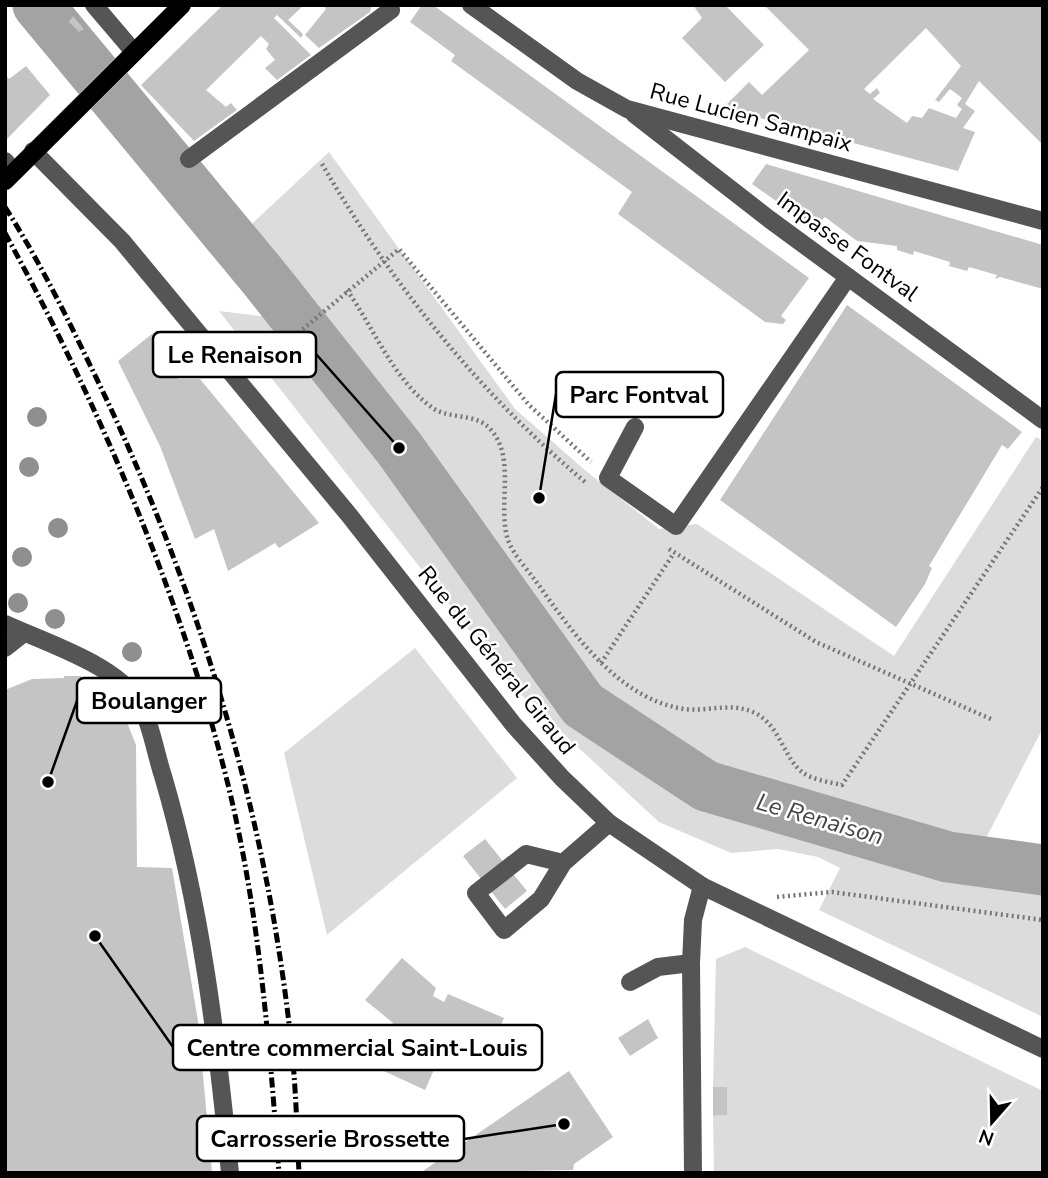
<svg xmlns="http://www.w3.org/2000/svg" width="1048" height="1178" viewBox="0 0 1048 1178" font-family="'Nunito Sans',sans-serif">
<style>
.green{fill:#dcdcdc}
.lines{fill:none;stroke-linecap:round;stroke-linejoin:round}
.river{stroke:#a3a3a3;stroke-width:51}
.building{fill:#c4c4c4;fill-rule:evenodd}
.major-casing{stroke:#dbdbdb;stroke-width:19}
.path{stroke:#777;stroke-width:4.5;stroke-dasharray:2 3.5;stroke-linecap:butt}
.minor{stroke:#555;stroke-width:18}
.major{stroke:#000;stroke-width:18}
.rail{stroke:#000;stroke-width:5;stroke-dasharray:10 3.5 2 3.5;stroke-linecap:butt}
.tree{fill:#8f8f8f}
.labels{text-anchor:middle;stroke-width:5;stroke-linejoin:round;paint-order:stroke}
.street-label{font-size:23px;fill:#000;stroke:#fff}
.water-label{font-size:24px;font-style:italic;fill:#444;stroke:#fff}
.leader{fill:none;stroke:#000;stroke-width:2.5}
.callout-dot{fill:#000;stroke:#fff;stroke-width:2.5}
.callout{fill:#fff;stroke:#000;stroke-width:2.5}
.callout-label{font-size:24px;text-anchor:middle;font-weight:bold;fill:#000}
</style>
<rect width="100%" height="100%" fill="#fff"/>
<g class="green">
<path d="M329 152 515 409 586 471 659 529 697 524 894 656 1036 437 1043 441V728L985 840 1043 855V1017L819 910 840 868 818 857 778 849 731 853 659 822 516 690 219 311 328 324 242 233Z"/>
<path d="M415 648 517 778 327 935 284 753Z"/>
<path d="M745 947 1043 1091V1173H714L713 1116 726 1115 727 1087H713L716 959Z"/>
</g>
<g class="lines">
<path class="river" d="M38 5 265 279 399 448 583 705 706 786 948 857 1043 870"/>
</g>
<g class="building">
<path d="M223 5H304L288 20 303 34 301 38 277 15 274 18 311 55 277 80 265 68 275 60 266 49 269 44 261 36 206 90 226 107 231 103 237 110 194 141 141 85Z"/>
<path d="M323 5H372L370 12 319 48 305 35 326 9Z"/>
<path d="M422 5H433L809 278 781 316 786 320 783 324 765 322 618 214 632 192 451 61 455 55 410 22Z"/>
<path d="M693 5H725L764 45 725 82 682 38 702 18Z"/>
<path d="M764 5H1043V145L979 81 965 104 975 111 963 128 975 132 958 171 723 108 749 82 762 95 809 50ZM926 28 961 66 935 100 939 102 950 89 962 98 957 105 962 109 956 118 929 108 922 118 912 116 907 123 873 99 880 93 877 88 870 94 864 89Z"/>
<path d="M73 16 84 29 79 32 69 22Z"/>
<path d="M26 66 50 95 5 141V75L9 79Z"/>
<path d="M766 164 1043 245V289L1000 277 995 279 997 275 969 267 967 271 953 267 949 266 950 262 914 251 913 255 897 250V246L857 241 825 217 814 228 752 184Z"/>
<path d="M847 305 1022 432 1008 449 1002 445 929 566 932 568 925 584 896 627 720 500Z"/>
<path d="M157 330 174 349 171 370 178 379H200L319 523 279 548 275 543 228 571 214 529 195 539 160 446 118 361Z"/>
<path d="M64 676H81V684L100 693 114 705 126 720 136 745 137 867 172 868 198 1021 212 1173H5V690L32 679 64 678Z"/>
<path d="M485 839 527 891 505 909 463 856Z"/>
<path d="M402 958 436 988 433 996 444 1002 448 994 504 1018 481 1070 442 1052 425 1090 373 1066 393 1023 365 1000Z"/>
<path d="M648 1019 658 1038 630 1056 618 1038Z"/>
<path d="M569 1071 613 1137 574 1164 573 1170 420 1173Z"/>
<path d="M713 1087H727V1115L713 1116Z"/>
</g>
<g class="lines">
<g class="major-casing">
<path id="major" d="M5 181 182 5"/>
</g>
<g class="path">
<path d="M322 164C391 283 479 393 585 482"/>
<path d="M347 290C373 327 393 378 430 406 448 421 476 411 492 431 516 461 497 506 508 540 513 554 526 568 535 580 571 630 617 699 684 709 709 712 733 701 757 714 780 727 784 758 802 772 812 780 830 782 842 785L1043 487"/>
<path d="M256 368 399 249 529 405 591 462"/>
<path d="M669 549 816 642 991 719"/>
<path d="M601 663 674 553"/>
<path d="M777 897 832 892 1043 920"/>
</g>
<g class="minor">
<path d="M94 5 134 52"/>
<path d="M471 5 577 81 627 109 1043 221"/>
<path d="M634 114 769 219 1043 420"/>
<path d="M33 151 122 241 349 515 513 724 562 778 609 823 702 886 1043 1049"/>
<path d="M189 159 391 10 390 5"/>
<path d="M5 161 14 172"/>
<path d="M635 427 608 478 676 526 848 277"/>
<path d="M5 624C44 642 114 664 137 700 151 721 155 752 163 776 201 905 217 1039 230 1173"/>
<path d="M5 648 24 633"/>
<path d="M563 863 541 899 504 930 476 893 526 854 563 863 609 823"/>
<path d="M630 982 658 967 691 963"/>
<path d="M693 1173 691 963 693 920 702 886"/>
</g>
<use href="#major" class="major"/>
<g class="rail">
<path d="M5 207C37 257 64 311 90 365 195 579 268 813 292 1051 296 1091 297 1132 299 1173"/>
<path d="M5 233C95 397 176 584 223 765 258 897 269 1037 279 1173"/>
</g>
</g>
<g class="tree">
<circle cx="37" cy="417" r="10"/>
<circle cx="29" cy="467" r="10"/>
<circle cx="58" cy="528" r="10"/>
<circle cx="22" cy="557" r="10"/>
<circle cx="18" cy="603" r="10"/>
<circle cx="55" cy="619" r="10"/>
<circle cx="132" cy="652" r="10"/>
</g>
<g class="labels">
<g class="street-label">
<text transform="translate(751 117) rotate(15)" y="8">Rue Lucien Sampaix</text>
<text transform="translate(848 246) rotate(36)" y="8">Impasse Fontval</text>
<text transform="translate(497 660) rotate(51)" y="8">Rue du Général Giraud</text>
</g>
<g class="water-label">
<text transform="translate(820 819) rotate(16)" y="8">Le Renaison</text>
</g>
</g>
<path class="leader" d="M399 448L316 354M539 498L556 394M48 782L77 701M95 936L173 1047M564 1124L464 1139"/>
<g class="callout-dot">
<circle cx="399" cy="448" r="7"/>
<circle cx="539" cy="498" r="7"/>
<circle cx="48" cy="782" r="7"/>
<circle cx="95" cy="936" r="7"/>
<circle cx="564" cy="1124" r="7"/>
</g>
<g class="callout">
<rect x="153" y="332" width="163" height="45" rx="7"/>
<rect x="556" y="372" width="167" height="45" rx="7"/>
<rect x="77" y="678" width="144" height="45" rx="7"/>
<rect x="173" y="1025" width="369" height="45" rx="7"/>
<rect x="197" y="1116" width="267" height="45" rx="7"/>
</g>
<g class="callout-label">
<text x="235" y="363">Le Renaison</text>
<text x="639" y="403">Parc Fontval</text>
<text x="149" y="709">Boulanger</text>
<text x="357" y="1056">Centre commercial Saint-Louis</text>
<text x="330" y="1147">Carrosserie Brossette</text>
</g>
<rect width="1048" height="1178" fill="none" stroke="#000000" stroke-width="14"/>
<g transform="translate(992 1122) rotate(200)" stroke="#ffffff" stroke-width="5" paint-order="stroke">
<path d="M0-5L12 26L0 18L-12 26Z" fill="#000000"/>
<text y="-10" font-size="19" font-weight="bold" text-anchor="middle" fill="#000000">N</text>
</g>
</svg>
